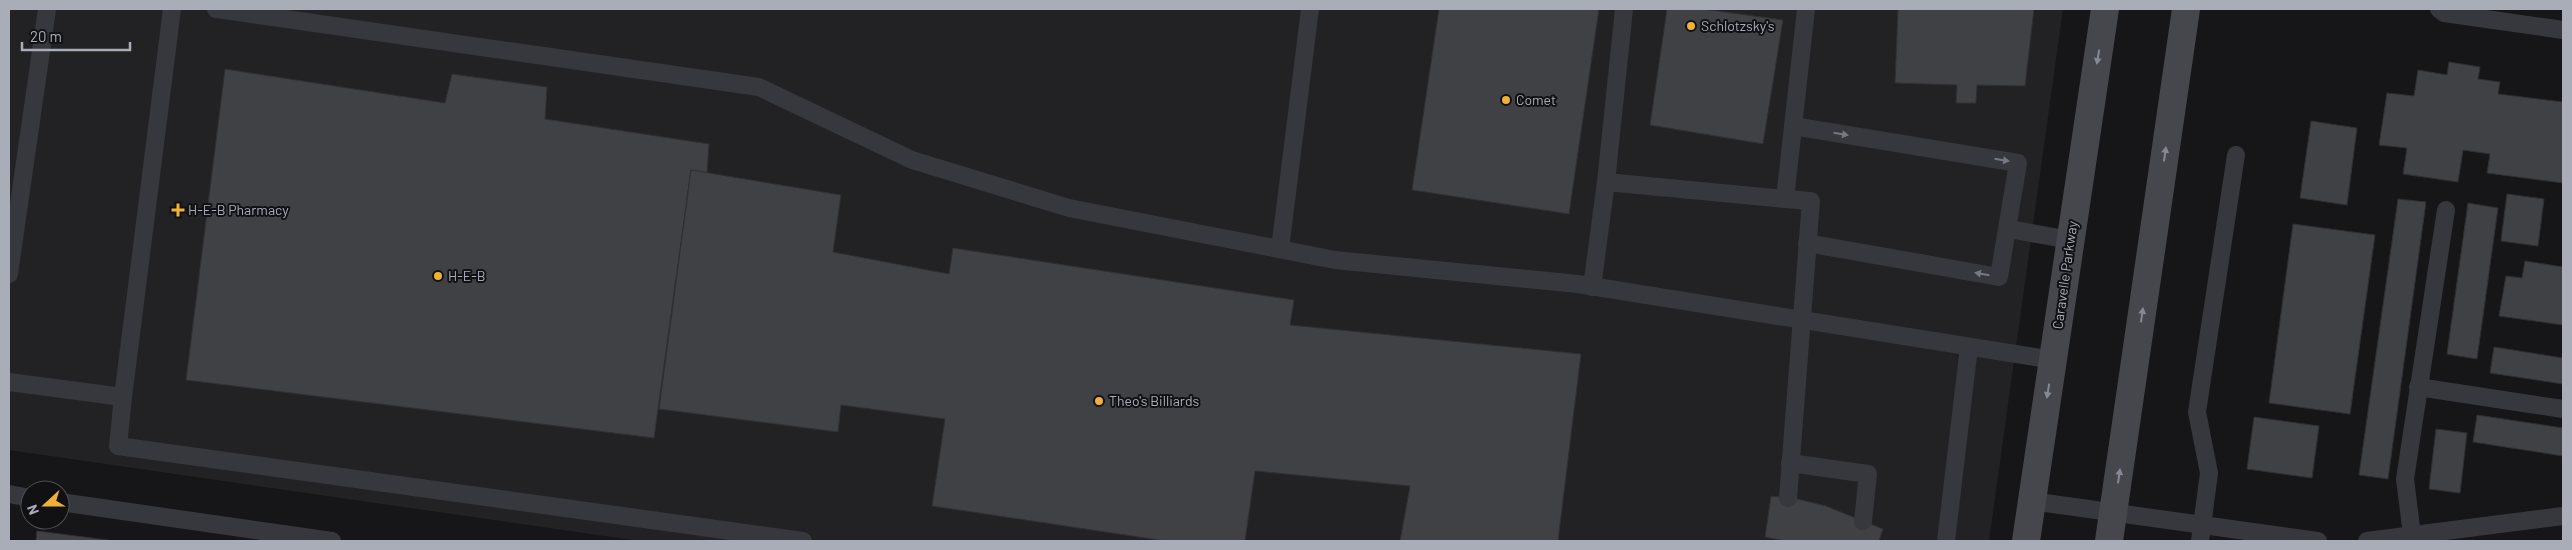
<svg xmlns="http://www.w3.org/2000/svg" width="2572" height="550" viewBox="0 0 2572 550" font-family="Barlow,sans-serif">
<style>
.built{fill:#222225}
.building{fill:#404145;stroke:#303034}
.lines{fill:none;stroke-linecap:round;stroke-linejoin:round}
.lane{stroke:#37383d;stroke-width:18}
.secondary{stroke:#45474d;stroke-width:28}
.oneway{fill:#858993}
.oneway2{fill:#757881}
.poi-dot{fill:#f2b134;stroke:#111113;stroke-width:2}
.labels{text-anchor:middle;stroke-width:4;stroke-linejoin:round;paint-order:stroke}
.poi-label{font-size:14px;fill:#a8adb8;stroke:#111113;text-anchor:start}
.street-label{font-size:14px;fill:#a8adb8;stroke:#111113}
</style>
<rect width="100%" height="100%" fill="#161618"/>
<path class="built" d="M9 9H2063L1989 541H639L9 450Z"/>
<g class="building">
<path d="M1439 9H1599L1569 214 1412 190Z"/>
<path d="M1667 9H1703L1783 20 1763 144 1650 125Z"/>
<path d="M1898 9H2034L2025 86 1977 85 1976 103H1956L1957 85 1895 83Z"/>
<path d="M2449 62 2480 67 2478 79 2500 82 2498 94 2563 102V183L2487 173 2490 154 2463 150 2458 182 2403 174 2407 148 2379 145 2387 93 2414 96 2418 70 2447 75Z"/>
<path d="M225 69 445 103 452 74 547 87 545 119 709 144 707 173 691 170 654 438 186 380Z"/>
<path d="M2311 121 2357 128 2347 205 2300 198Z"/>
<path d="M691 170 841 195 833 252 949 274 953 248 1294 300 1290 325 1581 354 1558 541H1400L1410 486 1255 471 1245 541H1165L932 506 945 419 841 405 838 432 659 409Z"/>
<path d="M2507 194 2544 199 2538 246 2501 241Z"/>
<path d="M2398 199 2426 202 2388 479 2359 475Z"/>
<path d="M2468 203 2498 208 2477 359 2447 354Z"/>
<path d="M2293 224 2375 235 2350 414 2269 403Z"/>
<path d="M2525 261 2563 267V325L2499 316 2506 276 2522 278Z"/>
<path d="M2494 347 2563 358V384L2490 373Z"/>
<path d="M2477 415 2563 428V456L2473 442Z"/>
<path d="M2254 417 2319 426 2312 478 2247 469Z"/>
<path d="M2436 429 2467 433 2460 493 2429 489Z"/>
<path d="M1771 496 1797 499 1826 506 1883 529 1879 541H1785L1765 537Z"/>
<path d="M37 531 115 541H36Z"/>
</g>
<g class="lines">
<g class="lane">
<path d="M216 9 759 87 912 160 1069 208 1335 260 1578 284 2053 360"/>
<path d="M2439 9 2444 13 2563 30"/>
<path d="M1793 126 2018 163 1999 277 1807 243"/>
<path d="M1606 182 1624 9"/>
<path d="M1785 199 1811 201 1788 498"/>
<path d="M2009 229 2070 240"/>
<path d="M1280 249 1310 9"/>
<path d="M9 274 47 9"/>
<path d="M1592 287 1606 182 1785 199 1806 9"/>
<path d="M9 382 123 397 172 9"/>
<path d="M2418 387 2563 409"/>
<path d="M123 397 118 446 803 541"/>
<path d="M1790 463 1868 474 1863 521"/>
<path d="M9 494 30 498"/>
<path d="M2031 501 2318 541"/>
<path d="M60 502 332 541"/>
<path d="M2412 535 2405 479 2446 210"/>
<path d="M1946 541 1969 347"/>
<path d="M2200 541 2209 473 2197 412 2236 155"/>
<path d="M2367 541 2563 516"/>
</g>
<g class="secondary">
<path d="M2026 541 2105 9"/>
<path d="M2109 541 2186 9"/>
</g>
</g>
<defs><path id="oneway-solid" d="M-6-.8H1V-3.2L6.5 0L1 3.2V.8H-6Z" transform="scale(1.25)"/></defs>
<g class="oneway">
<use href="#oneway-solid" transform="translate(2098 57) rotate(99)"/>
<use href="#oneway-solid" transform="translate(2165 154) rotate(-82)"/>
<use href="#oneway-solid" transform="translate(2142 315) rotate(-82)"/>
<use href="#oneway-solid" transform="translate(2048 391) rotate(99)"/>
<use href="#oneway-solid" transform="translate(2119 476) rotate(-82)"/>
</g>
<g class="oneway2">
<use href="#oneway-solid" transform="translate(1841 134) rotate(9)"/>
<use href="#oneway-solid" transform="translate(2002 160) rotate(9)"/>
<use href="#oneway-solid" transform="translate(1982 274) rotate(-170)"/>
</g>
<g class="poi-dot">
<circle cx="1691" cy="26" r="5"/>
<circle cx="1506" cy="100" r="5"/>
<path d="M175.5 202.5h5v5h5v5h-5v5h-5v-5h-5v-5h5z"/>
<circle cx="438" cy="276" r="5"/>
<circle cx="1099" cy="401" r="5"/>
</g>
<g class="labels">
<g class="poi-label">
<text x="1701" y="31">Schlotzsky's</text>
<text x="1516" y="105">Comet</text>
<text x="188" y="215">H-E-B Pharmacy</text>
<text x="448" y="281">H-E-B</text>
<text x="1109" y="406">Theo's Billiards</text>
</g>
<g class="street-label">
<text transform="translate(2065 275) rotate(-82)" y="5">Caravelle Parkway</text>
</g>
</g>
<rect width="2572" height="550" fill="none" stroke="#a8adb8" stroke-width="20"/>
<g transform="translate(45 505) rotate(249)"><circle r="24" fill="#111113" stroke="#4d4f55"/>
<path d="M0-4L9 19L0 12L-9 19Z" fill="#f2b134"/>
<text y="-8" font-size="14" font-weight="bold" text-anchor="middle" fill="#a8adb8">N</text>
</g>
<path d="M22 42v8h108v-8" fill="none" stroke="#a8adb8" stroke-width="2.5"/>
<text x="30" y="42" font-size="15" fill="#a8adb8" stroke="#111113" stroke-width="4" paint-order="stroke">20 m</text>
</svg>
